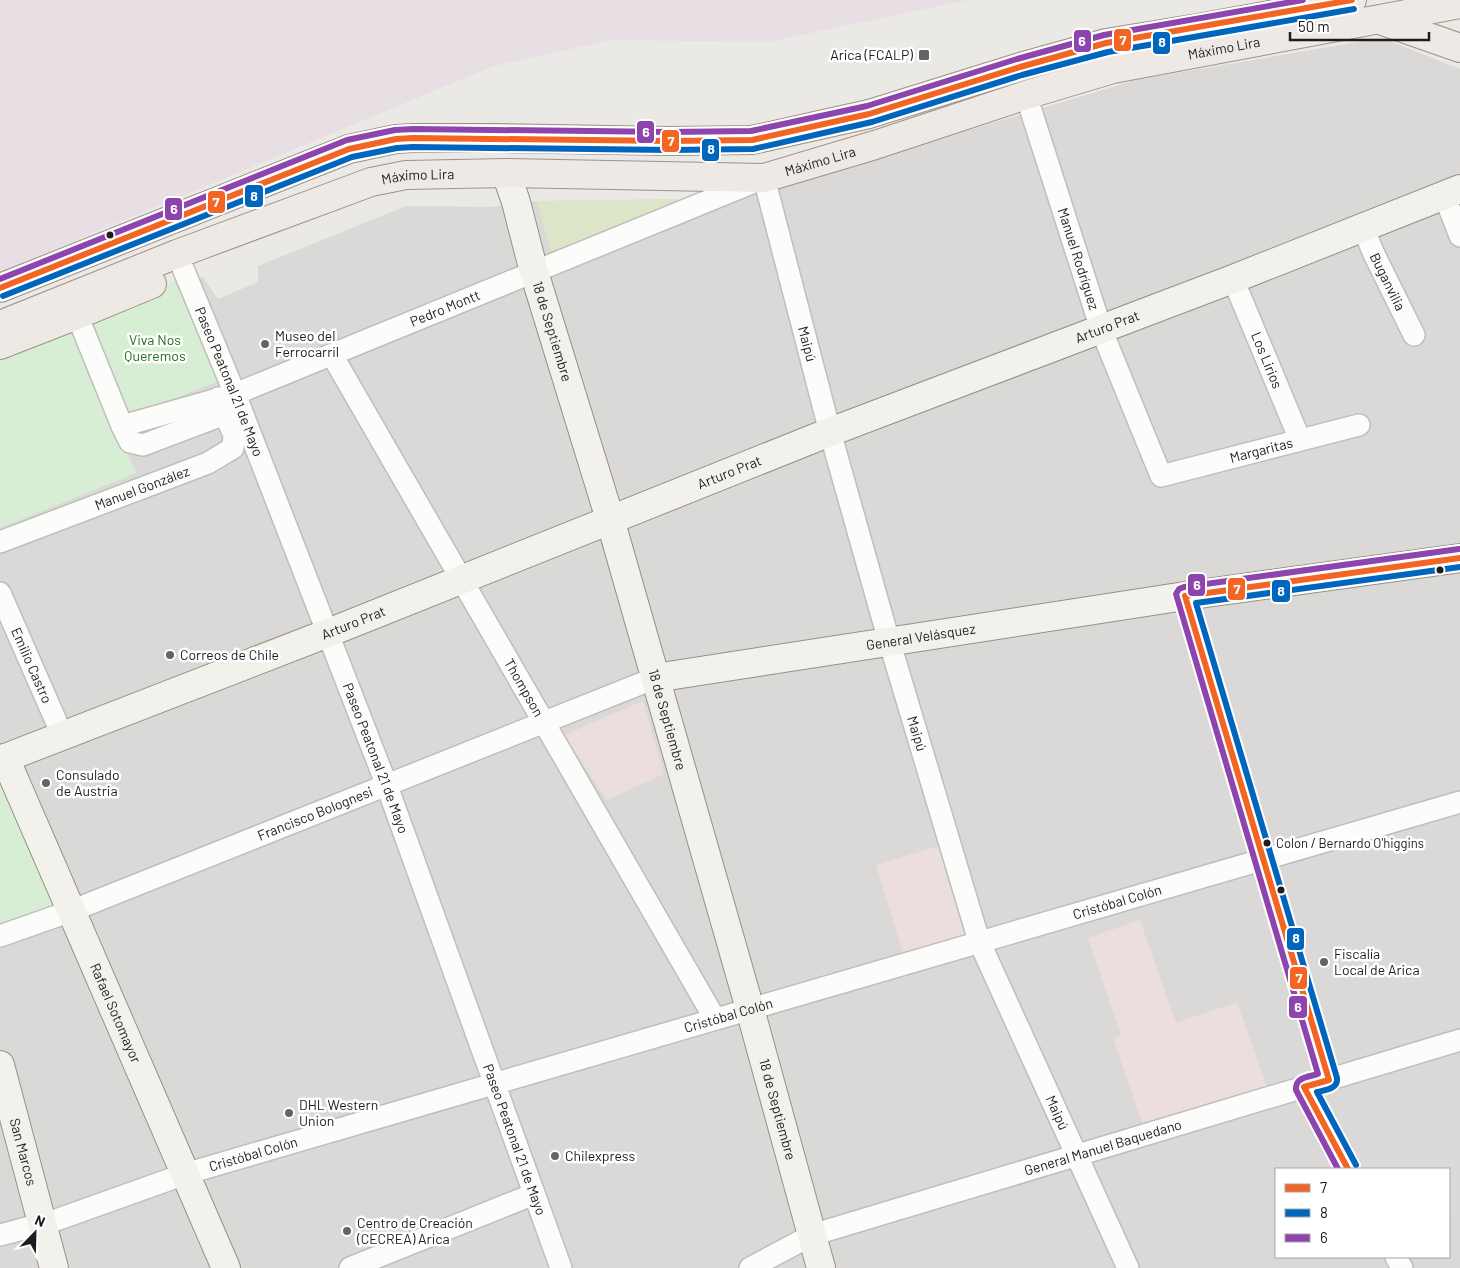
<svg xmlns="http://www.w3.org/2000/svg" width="1460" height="1268" viewBox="0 0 1460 1268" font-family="Barlow,sans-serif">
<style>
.residential{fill:#dad9d7;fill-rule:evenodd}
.commercial{fill:#ecdede}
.industrial{fill:#e8dfe5}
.grass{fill:#dde5c8}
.park{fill:#d8eed4}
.parking{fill:#dbdad9}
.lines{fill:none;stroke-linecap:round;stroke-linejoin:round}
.street-casing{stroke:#bebebc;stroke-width:24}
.secondary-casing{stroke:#949280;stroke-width:30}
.primary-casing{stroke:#9f9285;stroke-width:30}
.street{stroke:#fcfcfb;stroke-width:21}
.secondary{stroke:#f2f1eb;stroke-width:28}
.primary{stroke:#eee9e5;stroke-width:28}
.bus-1-casing{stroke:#fff;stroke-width:10}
.bus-2-casing{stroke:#fff;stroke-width:10}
.bus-3-casing{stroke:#fff;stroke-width:10}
.bus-1{stroke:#f26522;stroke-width:6}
.bus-2{stroke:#0065bd;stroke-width:6}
.bus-3{stroke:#8e44ad;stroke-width:6}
.poi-dot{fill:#656463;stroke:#fff;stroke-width:2}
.bus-dot{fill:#1d1d1d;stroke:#fff;stroke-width:2}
.labels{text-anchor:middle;stroke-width:5;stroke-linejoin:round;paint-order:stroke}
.bus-label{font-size:13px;fill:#1d1d1d;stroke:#fff;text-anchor:start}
.street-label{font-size:14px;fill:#1d1d1d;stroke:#fff}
.poi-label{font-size:14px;fill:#1d1d1d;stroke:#fff;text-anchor:start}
.park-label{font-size:14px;fill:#1f6f17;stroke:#fff}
.line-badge{stroke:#fff;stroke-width:2}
.badge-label{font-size:14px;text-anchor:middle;font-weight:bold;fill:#fff}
</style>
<rect width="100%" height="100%" fill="#ebe9e6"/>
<path class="residential" d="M1382 38 1460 69V1268H0V353L181 280 203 277 218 299 258 282V266L406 206 489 207 537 201 691 199 759 193 1136 80ZM1276 1169H1449V1257H1276Z"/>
<g class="commercial">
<path d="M643 701 664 774 607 800 564 735Z"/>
<path d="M938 846 966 938 904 956 876 865Z"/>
<path d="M1140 920 1176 1023 1237 1002 1268 1090 1145 1131 1113 1038 1121 1035 1088 938Z"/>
</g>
<path class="industrial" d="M0 0H968L768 42 611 40 494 66 0 272Z"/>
<path class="grass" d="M691 199 551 251 537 201Z"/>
<g class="park">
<path d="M181 280 225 379 128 416 91 323 93 315Z"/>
<path d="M69 331 79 340 136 473 0 528V353Z"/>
<path d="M0 777 58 911 0 928Z"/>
</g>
<g class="parking">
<path d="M236 452 282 566 200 598 157 489Z"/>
<path d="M1460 1118V1238L1449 1216V1169H1365L1356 1153Z"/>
<path d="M104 1221 118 1268H68L58 1235Z"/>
</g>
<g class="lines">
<g class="street-casing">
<g id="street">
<path id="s1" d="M1026 95 1101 329 1161 476 1359 425"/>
<path d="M1444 195 1460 236"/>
<path id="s2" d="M1363 227 1373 252 1414 335"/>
<path id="s3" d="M177 254 235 394 387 786 561 1268"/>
<path id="s4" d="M1233 279 1300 440"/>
<path id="s5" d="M77 315 122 426 235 394 764 178 830 432 885 627 979 941 1128 1268"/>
<path id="s6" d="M332 355 715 1019"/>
<path d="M122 426 130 442 143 445 225 414"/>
<path id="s7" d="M0 542 208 463 233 448 234 435 218 398"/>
<path id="s8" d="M0 593 63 737"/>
<path d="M1185 596 1329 1080"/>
<path id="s9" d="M0 936 71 911 655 678"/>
<path d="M1304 1087 1348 1169"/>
<path id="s10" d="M0 1235 56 1220 185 1174 1460 802"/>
<path d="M1396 1257 1402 1268"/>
<path d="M350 1268 534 1194"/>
<path id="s11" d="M750 1268 812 1235 1460 1040"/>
</g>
</g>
<g class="secondary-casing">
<g id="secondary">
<path id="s12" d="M506 173 516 202 534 272 610 519 750 1009 821 1268"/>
<path id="s13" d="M655 678 1185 596 1460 558"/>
<path id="s14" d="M5 758 226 1268"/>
<path id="s15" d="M0 760 328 633 830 432 1233 279 1460 189"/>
<path id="s16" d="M0 1065 54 1268"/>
</g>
</g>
<g class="primary-casing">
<g id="primary">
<path d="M1380 20 1460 48"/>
<path d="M0 288 311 164 349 149 396 139 413 138H500L670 141 752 140 869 114 1020 67 1106 43 1198 28 1352 0"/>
<path id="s17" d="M0 325 177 254 371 182 406 175 506 173 764 178 875 145 1026 95 1113 69 1460 4"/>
<path d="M0 345 77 315 152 284"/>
</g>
</g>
<use href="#street" class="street"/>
<use href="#secondary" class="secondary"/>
<use href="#primary" class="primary"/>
<g class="bus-1-casing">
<g id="bus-1">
<path d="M0 288 349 149 396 139 413 138 670 141 752 140 869 114 1020 67 1106 43 1352 0"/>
<path d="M1348 1169 1304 1087 1329 1080 1185 596 1460 558"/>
</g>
</g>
<g class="bus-2-casing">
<g id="bus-2">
<path d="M3 296 352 157 397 148 413 147 670 150 753 149 872 122 1022 75 1108 52 1354 9"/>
<path d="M1356 1165 1317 1092C1326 1090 1338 1089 1337 1078L1196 603 1460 567"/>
</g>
</g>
<g class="bus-3-casing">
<g id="bus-3">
<path d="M0 279 347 140 395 130 413 129 670 132 751 131 867 106 1017 59 1104 35 1303 0"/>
<path d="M1338 1169 1296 1090C1295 1077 1308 1077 1318 1074L1176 594 1179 589 1184 587 1459 549"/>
</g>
</g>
<use href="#bus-1" class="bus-1"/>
<use href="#bus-2" class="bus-2"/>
<use href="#bus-3" class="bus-3"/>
</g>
<g class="poi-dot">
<rect x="918" y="49" width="12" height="12" rx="2.5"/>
<circle cx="265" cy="344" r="5"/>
<circle cx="170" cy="655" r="5"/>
<circle cx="46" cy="783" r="5"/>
<circle cx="1324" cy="962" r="5"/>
<circle cx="289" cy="1113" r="5"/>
<circle cx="555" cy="1156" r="5"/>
<circle cx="347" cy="1231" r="5"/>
</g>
<g class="bus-dot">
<circle cx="110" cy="235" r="4.5"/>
<circle cx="1440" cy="570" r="4.5"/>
<circle cx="1267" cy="843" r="4.5"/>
<circle cx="1281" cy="890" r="4.5"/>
</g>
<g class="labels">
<g class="bus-label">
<text x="1276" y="848">Colon / Bernardo O'higgins</text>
</g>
<g class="street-label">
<text dy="5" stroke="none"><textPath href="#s17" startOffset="1270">Máximo Lira</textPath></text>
<text dy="5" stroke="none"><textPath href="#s17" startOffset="850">Máximo Lira</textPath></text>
<text dy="5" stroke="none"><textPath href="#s17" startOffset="445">Máximo Lira</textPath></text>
<text dy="5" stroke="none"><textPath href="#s1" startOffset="172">Manuel Rodríguez</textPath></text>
<text dy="5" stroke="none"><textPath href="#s2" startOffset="60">Buganvilia</textPath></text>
<text dy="5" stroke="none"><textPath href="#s5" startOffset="464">Pedro Montt</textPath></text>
<text dy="5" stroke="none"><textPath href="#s15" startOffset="1189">Arturo Prat</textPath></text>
<text dy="5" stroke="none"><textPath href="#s12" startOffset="165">18 de Septiembre</textPath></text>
<text dy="5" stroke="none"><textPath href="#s5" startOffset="980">Maipú</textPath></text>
<text dy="5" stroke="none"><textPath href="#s4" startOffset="88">Los Lirios</textPath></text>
<text dy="5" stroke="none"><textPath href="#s3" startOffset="138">Paseo Peatonal 21 de Mayo</textPath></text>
<text dy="5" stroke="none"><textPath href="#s1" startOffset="508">Margaritas</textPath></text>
<text dy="5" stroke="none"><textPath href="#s15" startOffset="784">Arturo Prat</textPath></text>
<text dy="5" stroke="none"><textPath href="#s7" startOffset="152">Manuel González</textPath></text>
<text dy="5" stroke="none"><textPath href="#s15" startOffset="379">Arturo Prat</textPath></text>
<text dy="5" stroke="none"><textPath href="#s13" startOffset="269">General Velásquez</textPath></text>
<text dy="5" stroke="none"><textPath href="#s8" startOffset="79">Emilio Castro</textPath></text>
<text dy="5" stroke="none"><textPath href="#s6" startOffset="384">Thompson</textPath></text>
<text dy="5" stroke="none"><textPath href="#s12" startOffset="570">18 de Septiembre</textPath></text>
<text dy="5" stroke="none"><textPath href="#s5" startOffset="1385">Maipú</textPath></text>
<text dy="5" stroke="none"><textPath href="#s3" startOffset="542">Paseo Peatonal 21 de Mayo</textPath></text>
<text dy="5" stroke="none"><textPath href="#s9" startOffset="338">Francisco Bolognesi</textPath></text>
<text dy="5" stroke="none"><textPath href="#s10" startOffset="1166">Cristóbal Colón</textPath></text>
<text dy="5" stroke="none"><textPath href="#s14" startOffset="278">Rafael Sotomayor</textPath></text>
<text dy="5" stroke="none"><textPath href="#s10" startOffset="761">Cristóbal Colón</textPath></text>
<text dy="5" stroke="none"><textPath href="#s12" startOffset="975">18 de Septiembre</textPath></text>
<text dy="5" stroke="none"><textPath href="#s5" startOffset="1790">Maipú</textPath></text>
<text dy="5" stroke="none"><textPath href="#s3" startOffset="948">Paseo Peatonal 21 de Mayo</textPath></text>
<text dy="5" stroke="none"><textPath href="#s11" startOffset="374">General Manuel Baquedano</textPath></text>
<text dy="5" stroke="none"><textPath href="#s16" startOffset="90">San Marcos</textPath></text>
<text dy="5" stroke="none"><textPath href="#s10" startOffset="266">Cristóbal Colón</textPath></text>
</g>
<g class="poi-label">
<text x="913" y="60" text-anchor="end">Arica (FCALP)</text>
<text x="275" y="341">Museo del<tspan x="275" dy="16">Ferrocarril</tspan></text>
<text x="180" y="660">Correos de Chile</text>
<text x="56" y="780">Consulado<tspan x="56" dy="16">de Austria</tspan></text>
<text x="1334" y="959">Fiscalía<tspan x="1334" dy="16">Local de Arica</tspan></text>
<text x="299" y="1110">DHL Western<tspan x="299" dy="16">Union</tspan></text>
<text x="565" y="1161">Chilexpress</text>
<text x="357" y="1228">Centro de Creación<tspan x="357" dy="16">(CECREA) Arica</tspan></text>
</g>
<g class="park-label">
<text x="155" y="345">Viva Nos<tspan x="155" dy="16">Queremos</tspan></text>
</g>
</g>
<g class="line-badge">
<rect x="1113" y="28" width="19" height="24" rx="5" fill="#f26522"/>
<rect x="1073" y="29" width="19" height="24" rx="5" fill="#8e44ad"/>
<rect x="1152" y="31" width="19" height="24" rx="5" fill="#0065bd"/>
<rect x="636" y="120" width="19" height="24" rx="5" fill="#8e44ad"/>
<rect x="661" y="129" width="19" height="24" rx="5" fill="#f26522"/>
<rect x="701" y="138" width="19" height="24" rx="5" fill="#0065bd"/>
<rect x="244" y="184" width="20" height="24" rx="5" fill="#0065bd"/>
<rect x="207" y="190" width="19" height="24" rx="5" fill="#f26522"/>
<rect x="164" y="197" width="19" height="24" rx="5" fill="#8e44ad"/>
<rect x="1187" y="573" width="19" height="24" rx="5" fill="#8e44ad"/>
<rect x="1227" y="577" width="19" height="24" rx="5" fill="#f26522"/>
<rect x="1271" y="579" width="20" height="24" rx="5" fill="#0065bd"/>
<rect x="1286" y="927" width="19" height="24" rx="5" fill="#0065bd"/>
<rect x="1289" y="966" width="19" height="24" rx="5" fill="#f26522"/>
<rect x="1288" y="995" width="20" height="24" rx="5" fill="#8e44ad"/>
</g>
<g class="badge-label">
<text x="1123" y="45">7</text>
<text x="1082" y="46">6</text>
<text x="1162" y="47">8</text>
<text x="646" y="137">6</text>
<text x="671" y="146">7</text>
<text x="711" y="154">8</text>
<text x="254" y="201">8</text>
<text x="216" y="207">7</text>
<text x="174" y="214">6</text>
<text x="1197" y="590">6</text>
<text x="1237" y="594">7</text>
<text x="1281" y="596">8</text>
<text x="1296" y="943">8</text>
<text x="1299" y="983">7</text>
<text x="1298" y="1012">6</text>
</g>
<rect x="1275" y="1168" width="175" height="90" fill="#ffffff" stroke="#a5a5a5"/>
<rect x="1285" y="1184" width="25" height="8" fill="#f26522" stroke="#a5a5a5"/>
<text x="1320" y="1193" font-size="15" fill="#1d1d1d">7</text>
<rect x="1285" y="1209" width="25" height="8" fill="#0065bd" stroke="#a5a5a5"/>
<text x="1320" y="1218" font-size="15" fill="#1d1d1d">8</text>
<rect x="1285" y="1234" width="25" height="8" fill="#8e44ad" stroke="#a5a5a5"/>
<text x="1320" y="1243" font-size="15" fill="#1d1d1d">6</text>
<g transform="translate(35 1233) rotate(23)" stroke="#ffffff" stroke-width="4" paint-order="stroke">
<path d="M0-4L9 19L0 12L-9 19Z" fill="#1d1d1d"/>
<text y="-8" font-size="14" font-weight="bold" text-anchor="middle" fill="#1d1d1d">N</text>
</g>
<path d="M1290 32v8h139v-8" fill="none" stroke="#1d1d1d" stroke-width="2.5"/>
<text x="1298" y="32" font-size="15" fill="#1d1d1d" stroke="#ffffff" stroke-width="4" paint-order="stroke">50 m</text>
</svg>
